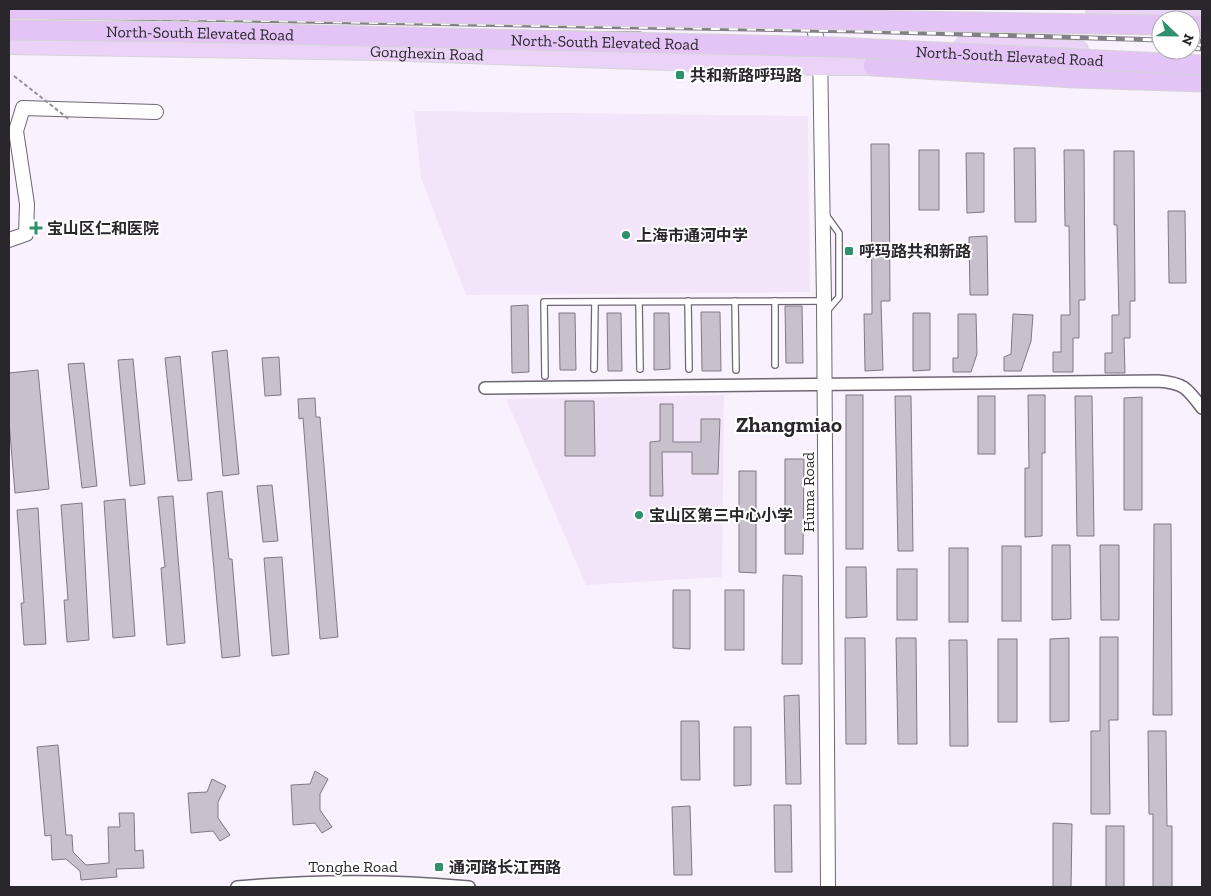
<svg xmlns="http://www.w3.org/2000/svg" width="1211" height="896" viewBox="0 0 1211 896" font-family="'Zilla Slab','Noto Sans SC',serif">
<style>
.built{fill:#f2e5f9}
.building{fill:#c8c0cd;stroke:#807984}
.lines{fill:none;stroke-linecap:round;stroke-linejoin:round}
.service-casing{stroke:#6f6772;stroke-width:8}
.minor-casing{stroke:#6f6772;stroke-width:14}
.tertiary-casing{stroke:#6f6772;stroke-width:16}
.primary-casing{stroke:#d4d4d5;stroke-width:20}
.trunk-casing{stroke:#d4d4d5;stroke-width:21}
.service{stroke:#fff;stroke-width:5.5}
.minor{stroke:#fff;stroke-width:11}
.tertiary{stroke:#fff;stroke-width:14}
.primary{stroke:#ebd3f8;stroke-width:18}
.trunk{stroke:#e4c4f6;stroke-width:19}
.rail-casing{stroke:#847f87;stroke-width:5}
.rail{stroke:#fff;stroke-width:3;stroke-dasharray:9;stroke-linecap:butt}
.trunk-bridge-casing{stroke:#d4d4d5;stroke-width:21;stroke-linecap:butt}
.path-bridge{stroke:#948e97;stroke-width:2;stroke-dasharray:4 2.5;stroke-linecap:butt}
.trunk-bridge{stroke:#e4c4f6;stroke-width:19}
.poi-dot{fill:#2f916c;stroke:#fff;stroke-width:2}
.labels{text-anchor:middle;stroke-width:4;stroke-linejoin:round;paint-order:stroke}
.street-label{font-size:16px;fill:#2a272c;stroke:#fff}
.poi-label{font-size:16px;font-weight:bold;fill:#2a272c;stroke:#fff;text-anchor:start}
.district-label{font-size:21px;font-weight:bold;fill:#2a272c;stroke:#fff}
</style>
<rect width="100%" height="100%" fill="#faf1fe"/>
<g class="built">
<path d="M414 111 808 116 810 292 466 295 421 178Z"/>
<path d="M724 395 722 577 586 585 506 399Z"/>
</g>
<g class="building">
<path d="M871 144H889L890 301H881L883 370 865 371 864 314H872Z"/>
<path d="M1014 148H1035L1036 222H1015Z"/>
<rect x="919" y="150" width="20" height="60"/>
<path d="M1064 150H1084L1085 300H1079V338H1073V372H1053V352H1061V315H1070L1069 226H1065Z"/>
<path d="M1114 151H1134L1135 301H1130V338H1124L1125 373H1105V353H1112V315H1119L1117 225H1114Z"/>
<path d="M966 153H984V212L967 213Z"/>
<path d="M1168 211H1185L1186 283H1169Z"/>
<path d="M987 236 988 295H970L969 237Z"/>
<path d="M528 305 529 372 512 373 511 306Z"/>
<path d="M785 306H802L803 363H786Z"/>
<path d="M701 312H720L721 371H702Z"/>
<path d="M559 313H575L576 370H560Z"/>
<path d="M607 313H621L622 371H608Z"/>
<path d="M654 313H669L670 369 654 370Z"/>
<path d="M913 313H930V370L913 371Z"/>
<path d="M958 314H976L977 354 971 372H953V358H958Z"/>
<path d="M1013 314 1033 315 1031 341 1021 371H1004V357L1011 354Z"/>
<path d="M227 350 239 474 223 476 212 352Z"/>
<path d="M180 356 192 480 178 481 165 358Z"/>
<path d="M279 357 281 395 265 396 262 358Z"/>
<path d="M133 359 145 484 130 486 118 360Z"/>
<path d="M84 363 97 486 82 488 68 364Z"/>
<path d="M38 370 49 489 15 493 9 422V373Z"/>
<rect x="846" y="395" width="17" height="154"/>
<path d="M1028 395H1045V453H1042V536L1025 537V468H1029Z"/>
<path d="M895 396H911L913 551H898Z"/>
<rect x="978" y="396" width="17" height="58"/>
<path d="M1075 396H1092L1094 536H1077Z"/>
<path d="M1142 397V510H1124V398Z"/>
<path d="M315 398 316 417H320L338 637 320 639 303 418 299 419 298 399Z"/>
<path d="M565 401H594L595 456H565Z"/>
<path d="M660 404H673V442H701V419H720L718 474H692V452H662L663 496H650V442L660 441Z"/>
<path d="M785 459H804L803 554H785Z"/>
<path d="M739 471H756V573L739 572Z"/>
<path d="M272 485 278 541 263 542 257 486Z"/>
<path d="M222 491 229 559H232L240 656 222 658 207 493Z"/>
<path d="M173 496 185 643 167 645 161 568 165 567 158 497Z"/>
<path d="M125 499 135 636 113 638 104 501Z"/>
<path d="M82 503 89 640 67 642 64 600H68L61 505Z"/>
<path d="M38 508 46 644 24 645 21 603H24L17 510Z"/>
<path d="M1154 524H1171L1172 715H1153Z"/>
<path d="M1052 545H1070L1071 619 1052 620Z"/>
<path d="M1100 545H1119V620H1101Z"/>
<rect x="1002" y="546" width="19" height="75"/>
<rect x="949" y="548" width="19" height="74"/>
<path d="M282 557 289 654 272 656 264 558Z"/>
<path d="M846 567H866L867 617 846 618Z"/>
<rect x="897" y="569" width="20" height="51"/>
<path d="M783 575 802 576V664H782Z"/>
<path d="M673 590H690V649L673 648Z"/>
<rect x="725" y="590" width="19" height="60"/>
<path d="M1100 637H1118V720H1109L1110 814H1091V731H1100Z"/>
<path d="M845 638H865L866 744H846Z"/>
<path d="M896 638H916L917 744H898Z"/>
<path d="M1069 638V721L1050 722V639Z"/>
<rect x="998" y="639" width="19" height="83"/>
<path d="M949 640H967L968 746H950Z"/>
<path d="M799 695 801 784H786L784 696Z"/>
<path d="M681 721H699L700 780H681Z"/>
<path d="M734 727H751V785L734 786Z"/>
<path d="M1148 731H1166L1167 826H1172V887H1153V814H1149Z"/>
<path d="M58 745 66 835H72L73 852 86 865 109 863 108 827H120L119 813H134L135 851 143 850 144 868 116 869 117 877 81 880 80 871 66 859 52 860 51 835 45 836 37 747Z"/>
<path d="M315 771 328 779 320 794V810L332 827 322 833 315 823 293 825 291 785 310 784Z"/>
<path d="M212 779 226 786 218 802V818L230 835 220 841 213 831 191 833 188 793 207 792Z"/>
<path d="M774 805H791L792 872H775Z"/>
<path d="M690 806 692 875H674L672 807Z"/>
<path d="M1053 823 1072 824 1071 887H1053Z"/>
<rect x="1106" y="826" width="18" height="61"/>
</g>
<g class="lines">
<g class="service-casing">
<g id="service">
<path d="M688 301 689 369"/>
<path d="M735 301 736 370"/>
<path d="M775 301V365"/>
<path d="M639 302 640 369"/>
<path d="M826 312 839 297V233L826 215"/>
<path d="M594 369 595 302"/>
<path d="M545 376 544 302 824 301"/>
</g>
</g>
<g class="minor-casing">
<g id="minor">
<path d="M485 388 1158 381C1184 383 1187 388 1202 408"/>
<path d="M237 887C314 880 391 880 469 887"/>
</g>
</g>
<g class="tertiary-casing">
<g id="tertiary">
<path d="M808 9 820 50 824 301 828 887"/>
<path d="M9 240 26 234 27 204 16 131 23 108 156 112"/>
</g>
</g>
<g class="primary-casing">
<g id="primary">
<path d="M1095 9 1202 19"/>
<path id="s1" d="M9 45 379 51 819 66H873L885 60"/>
<path d="M963 46 994 45 1079 50"/>
</g>
</g>
<g class="trunk-casing">
<g id="trunk">
<path d="M1191 25 1202 26"/>
<path d="M873 66 1075 78 1202 82"/>
</g>
</g>
<use href="#service" class="service"/>
<use href="#minor" class="minor"/>
<use href="#tertiary" class="tertiary"/>
<use href="#primary" class="primary"/>
<use href="#trunk" class="trunk"/>
<g class="rail-casing">
<g id="rail">
<path d="M9 16 857 31 1161 40"/>
<path d="M9 27 641 34"/>
<path d="M1191 41H1202"/>
<path d="M1191 48 1202 49"/>
</g>
</g>
<use href="#rail" class="rail"/>
<g class="trunk-bridge-casing">
<g id="trunk-bridge">
<path d="M9 9 238 10 1161 25"/>
<path id="s2" d="M9 30 184 32 835 47 1202 65"/>
</g>
</g>
<path class="path-bridge" d="M14 76 70 120"/>
<use href="#trunk-bridge" class="trunk-bridge"/>
</g>
<g class="poi-dot">
<rect x="675" y="70" width="10" height="10" rx="2.5"/>
<path d="M33.5 220.5h5v5h5v5h-5v5h-5v-5h-5v-5h5z"/>
<circle cx="626" cy="235" r="5"/>
<rect x="844" y="246" width="10" height="10" rx="2.5"/>
<circle cx="639" cy="515" r="5"/>
<rect x="434" y="862" width="10" height="10" rx="2.5"/>
</g>
<g class="labels">
<g class="street-label">
<text dy="6" stroke="none"><textPath href="#s2" startOffset="191">North-South Elevated Road</textPath></text>
<text dy="6" stroke="none"><textPath href="#s2" startOffset="596">North-South Elevated Road</textPath></text>
<text dy="6" stroke="none"><textPath href="#s1" startOffset="418">Gonghexin Road</textPath></text>
<text dy="6" stroke="none"><textPath href="#s2" startOffset="1001">North-South Elevated Road</textPath></text>
<text transform="translate(808 492) rotate(-90)" y="6">Huma Road</text>
<text x="353" y="872">Tonghe Road</text>
</g>
<g class="poi-label">
<text x="690" y="81">共和新路呼玛路</text>
<text x="47" y="234">宝山区仁和医院</text>
<text x="636" y="241">上海市通河中学</text>
<text x="859" y="257">呼玛路共和新路</text>
<text x="649" y="521">宝山区第三中心小学</text>
<text x="449" y="873">通河路长江西路</text>
</g>
<g class="district-label">
<text x="789" y="432">Zhangmiao</text>
</g>
</g>
<rect width="1211" height="896" fill="none" stroke="#2a272c" stroke-width="20"/>
<g transform="translate(1176 35) rotate(112)"><circle r="24" fill="#ffffff" stroke="#aaa9ab"/>
<path d="M0-4L9 19L0 12L-9 19Z" fill="#2f916c"/>
<text y="-8" font-size="14" font-weight="bold" text-anchor="middle" fill="#2a272c">N</text>
</g>
</svg>
